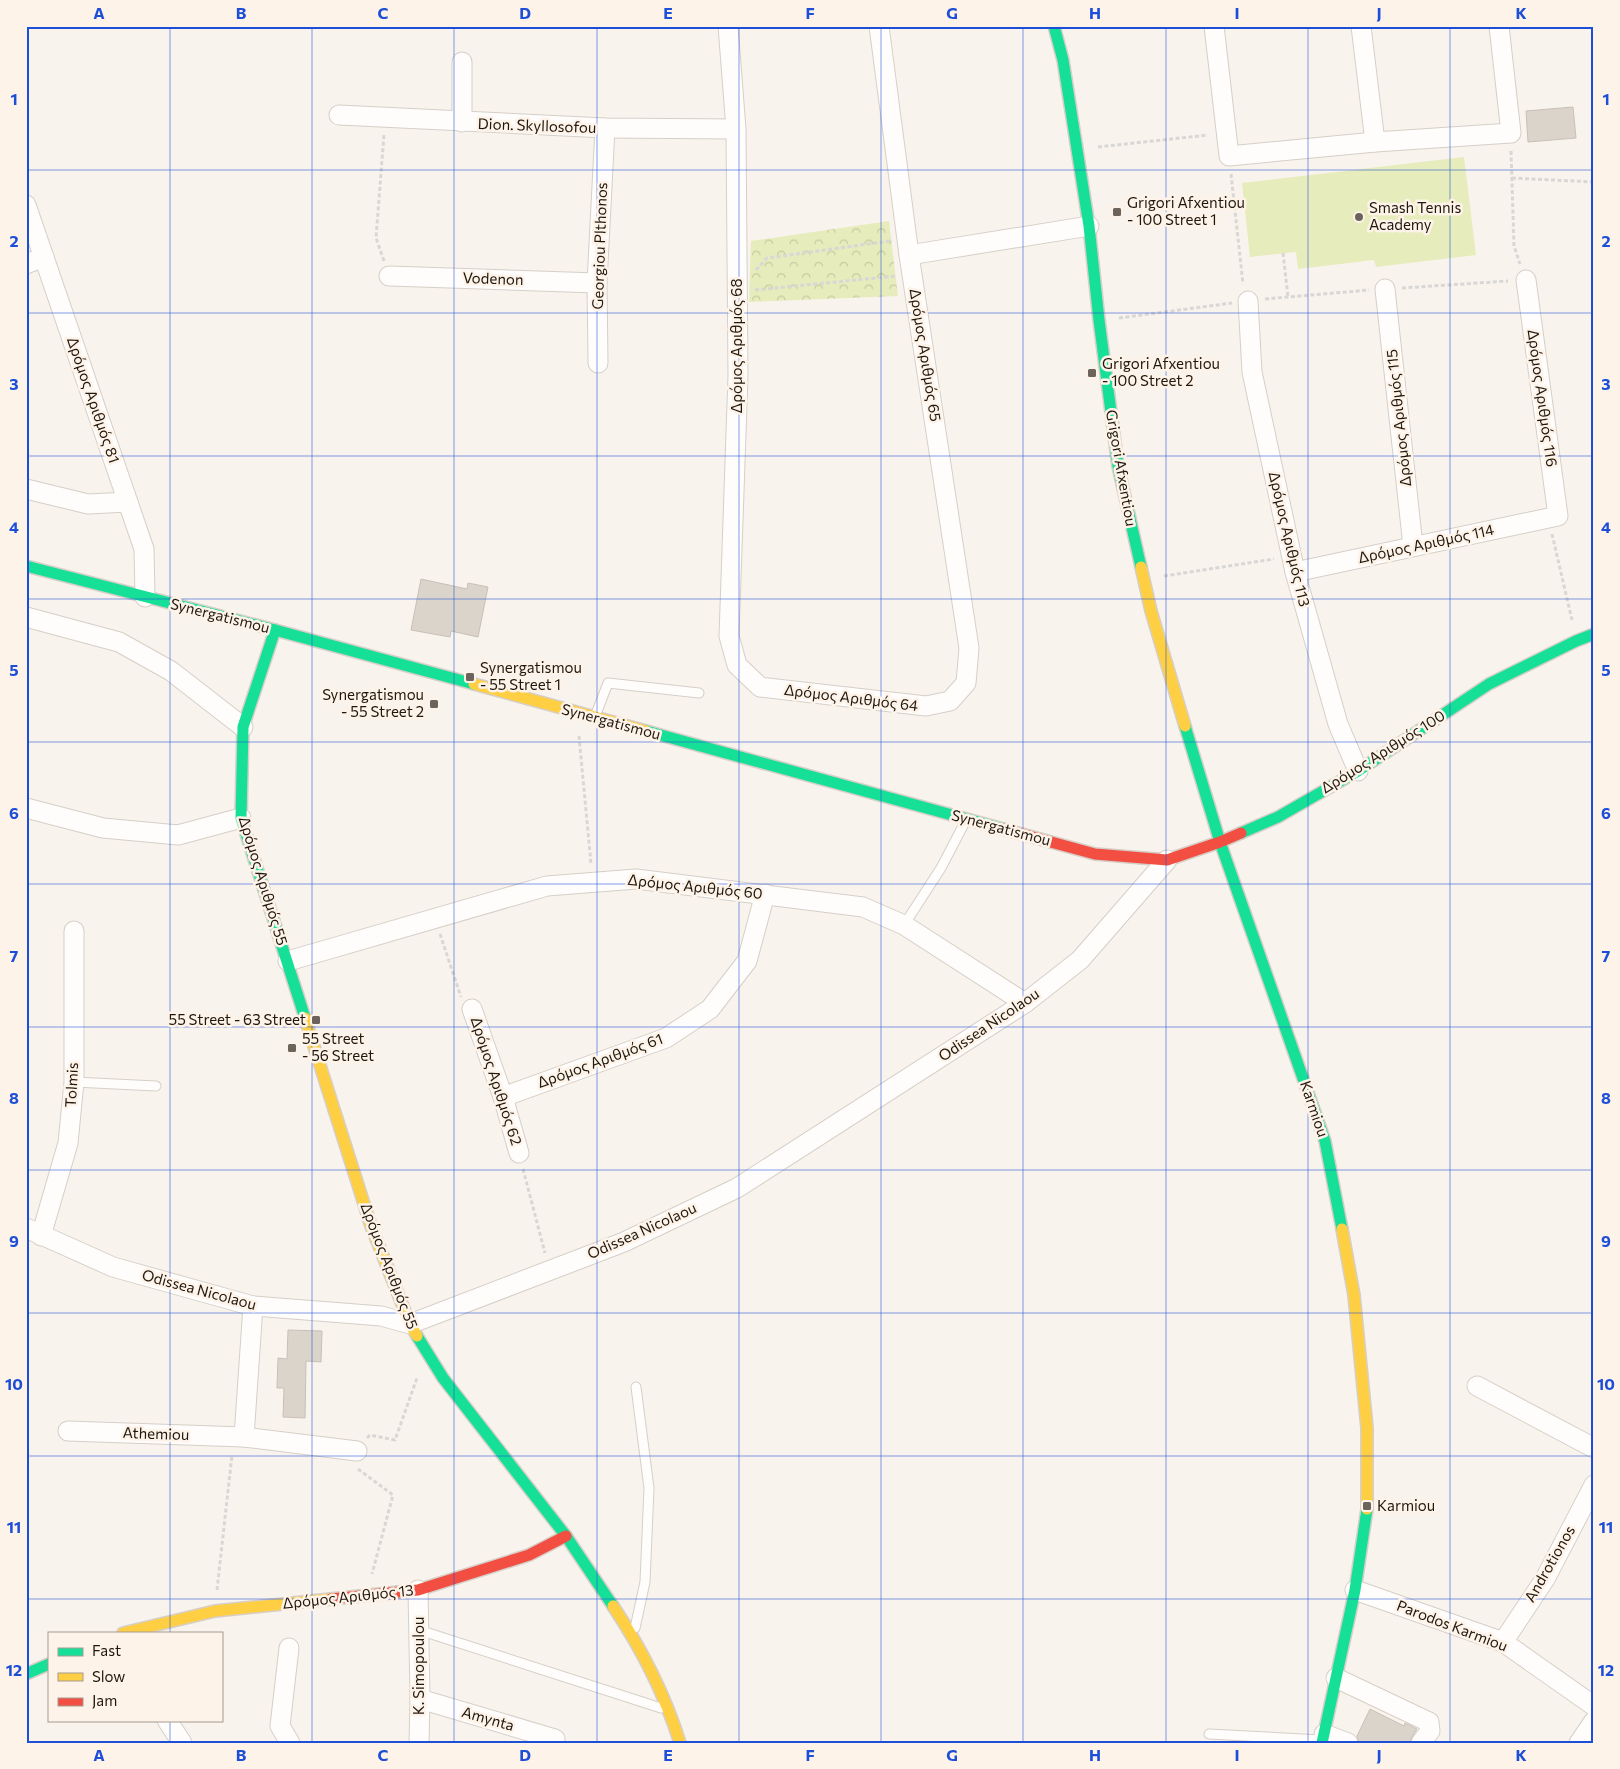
<svg xmlns="http://www.w3.org/2000/svg" width="1620" height="1769" viewBox="0 0 1620 1769" font-family="Commissioner,sans-serif">
<style>
.park{fill:url(#park-crowns)}
.garden{fill:#e7ecbc}
.building{fill:#dbd4cb;stroke:#c8c0b8}
.lines{fill:none;stroke-linecap:round;stroke-linejoin:round}
.lane-casing{stroke:#d6cfc7;stroke-width:11}
.street-casing{stroke:#d6cfc7;stroke-width:21}
.fast-casing{stroke:#d6cfc7;stroke-width:14}
.slow-casing{stroke:#d6cfc7;stroke-width:14}
.jam-casing{stroke:#d6cfc7;stroke-width:14}
.path{stroke:#d9d7d5;stroke-width:3;stroke-dasharray:4 2.5;stroke-linecap:butt}
.lane{stroke:#fefdfc;stroke-width:9}
.street{stroke:#fefdfc;stroke-width:19}
.fast{stroke:#16e098;stroke-width:11}
.slow{stroke:#ffcf43;stroke-width:11}
.jam{stroke:#f24e42;stroke-width:11}
.grid{fill:none;stroke:#1d4ed8;stroke-width:1;stroke-opacity:0.55}
.poi-dot{fill:#6c645b;stroke:#fef3e8;stroke-width:2}
.labels{text-anchor:middle;stroke-width:5;stroke-linejoin:round;paint-order:stroke}
.street-label{font-size:15px;fill:#20170d;stroke:#fef3e8}
.poi-label{font-size:15px;fill:#20170d;stroke:#fef3e8;text-anchor:start}
.neatline{fill:none;stroke:#1d4ed8;stroke-width:2}
.grid-label{font-size:16px;text-anchor:middle;font-weight:bold;fill:#1d4ed8}
</style>
<defs>
<pattern id="park-crowns" width="20" height="18" patternUnits="userSpaceOnUse" patternTransform="scale(1.25)"><rect width="20" height="18" fill="#e7ecbc"/><path d="M2 6a3 3 0 1 1 6 0M12 15a3 3 0 1 1 6 0" fill="none" stroke="#c6caa0"/></pattern>
</defs>
<rect width="100%" height="100%" fill="#f9f3ed"/>
<path class="park" d="M889 221 898 296 749 302 751 241Z"/>
<path class="garden" d="M1464 157 1476 255 1376 267 1374 260 1298 269 1296 252 1250 257 1242 183Z"/>
<g class="building">
<path d="M1573 107 1576 138 1528 142 1526 111Z"/>
<path d="M421 579 467 589 468 583 488 587 478 637 451 631 450 637 411 630Z"/>
<path d="M288 1330 322 1331 321 1362 306 1361 305 1418 283 1417 284 1388H277L278 1358 287 1359Z"/>
<path d="M1370 1709 1404 1726 1405 1723 1417 1729 1412 1737 1410 1743H1359L1357 1736Z"/>
</g>
<g class="lines">
<g class="lane-casing">
<g id="lane">
<path d="M596 714 608 683 699 693"/>
<path d="M904 925 941 868 965 822"/>
<path d="M74 1082 156 1086"/>
<path d="M635 1628 645 1582 649 1488 636 1387"/>
<path d="M419 1630 661 1708"/>
<path d="M1209 1734 1321 1740"/>
</g>
</g>
<g class="street-casing">
<g id="street">
<path d="M728 26 736 129 738 376 729 636 737 665 760 687 926 706 950 701 966 683 969 648 909 255 879 26"/>
<path d="M1214 26 1229 156 1375 142 1511 133 1499 26"/>
<path d="M1361 26 1375 142"/>
<path d="M339 115 605 128 736 129"/>
<path d="M462 122V62"/>
<path d="M26 205 144 549 145 597"/>
<path d="M909 255 1089 226"/>
<path d="M26 264 44 257"/>
<path d="M389 276 597 283"/>
<path d="M1385 289 1413 546"/>
<path d="M1248 301 1252 372 1295 572 1338 724 1358 771"/>
<path d="M598 363 597 283 605 128"/>
<path d="M26 489 88 504 128 502"/>
<path d="M1295 572 1558 516 1526 280"/>
<path d="M26 617 119 642 171 671 243 727"/>
<path d="M26 808 103 828 178 835 241 818"/>
<path d="M288 961 547 886 636 879 863 907 904 925 1025 1003"/>
<path d="M472 1009 503 1097 519 1153"/>
<path d="M503 1097 666 1038 710 1009 747 961 765 894"/>
<path d="M26 1228 113 1267 253 1306 381 1316 410 1324 624 1242 737 1188 1025 1003 1080 960 1167 860"/>
<path d="M41 1236 68 1143 74 1082V931"/>
<path d="M1477 1386 1594 1448"/>
<path d="M68 1431 244 1437 357 1451"/>
<path d="M244 1437 253 1306"/>
<path d="M418 1590 420 1699 419 1743"/>
<path d="M1355 1590 1503 1642 1594 1706"/>
<path d="M1503 1642 1545 1579 1594 1485"/>
<path d="M289 1648 280 1726 290 1743"/>
<path d="M1336 1678 1429 1722 1430 1731 1421 1743"/>
<path d="M420 1699 555 1739"/>
<path d="M167 1720 182 1743"/>
<path d="M1324 1734 1348 1743"/>
<path d="M1579 1743 1594 1721"/>
</g>
</g>
<g class="fast-casing">
<g id="fast">
<path d="M1054 26 1063 60 1089 226 1099 320 1118 466 1141 567"/>
<path d="M26 566 275 630 474 684"/>
<path d="M275 630 243 727 241 818 305 1018"/>
<path d="M1185 726 1220 842 1325 1141 1342 1229"/>
<path d="M646 731 1003 829"/>
<path d="M1241 833 1278 817 1358 771 1489 684 1576 641 1594 634"/>
<path d="M417 1336 443 1378 566 1536 613 1606"/>
<path d="M26 1674 49 1664"/>
<path d="M1322 1743 1355 1590 1367 1509"/>
</g>
</g>
<g class="slow-casing">
<g id="slow">
<path d="M1141 567 1151 611 1185 726"/>
<path d="M474 684 646 731"/>
<path d="M305 1018 371 1226 410 1324 417 1336"/>
<path d="M1342 1229 1354 1295 1367 1428V1509"/>
<path d="M613 1606C641 1648 665 1695 680 1743"/>
<path d="M123 1633 215 1611 331 1599"/>
</g>
</g>
<g class="jam-casing">
<g id="jam">
<path d="M1003 829 1095 854 1167 860 1220 842 1241 833"/>
<path d="M331 1599 418 1590 529 1555 566 1536"/>
</g>
</g>
<g class="path">
<path d="M1098 147 1208 135"/>
<path d="M1511 151 1514 246 1520 264"/>
<path d="M1231 174 1243 284"/>
<path d="M1512 178 1594 182"/>
<path d="M1283 253 1288 297"/>
<path d="M384 261 376 238 384 134"/>
<path d="M756 270 767 258 890 241"/>
<path d="M1402 288 1508 281"/>
<path d="M755 290 896 276"/>
<path d="M1265 299 1369 290"/>
<path d="M1119 318 1232 303"/>
<path d="M1552 534 1572 620"/>
<path d="M1164 576 1274 559"/>
<path d="M579 736 591 864"/>
<path d="M440 934 461 997"/>
<path d="M523 1169 545 1253"/>
<path d="M367 1438 370 1435 395 1440 417 1378"/>
<path d="M358 1469 393 1495 372 1574"/>
<path d="M217 1590 232 1455"/>
</g>
<use href="#lane" class="lane"/>
<use href="#street" class="street"/>
<use href="#fast" class="fast"/>
<use href="#slow" class="slow"/>
<use href="#jam" class="jam"/>
</g>
<path class="grid" d="M170 26V1633M312 26V1743M454 26V1743M597 26V1743M739 26V1743M881 26V1743M1023 26V1743M1166 26V1743M1308 26V1743M1450 26V1743M26 170H1594M26 313H1594M26 456H1594M26 599H1594M26 742H1594M26 884H1594M26 1027H1594M26 1170H1594M26 1313H1594M26 1456H1594M26 1599H1594M170 1720V1743"/>
<g class="poi-dot">
<rect x="1112" y="207" width="10" height="10" rx="2.5"/>
<circle cx="1359" cy="217" r="5"/>
<rect x="1087" y="368" width="10" height="10" rx="2.5"/>
<rect x="465" y="672" width="10" height="10" rx="2.5"/>
<rect x="429" y="699" width="10" height="10" rx="2.5"/>
<rect x="311" y="1015" width="10" height="10" rx="2.5"/>
<rect x="287" y="1043" width="10" height="10" rx="2.5"/>
<rect x="1362" y="1501" width="10" height="10" rx="2.5"/>
</g>
<g class="labels">
<g class="street-label">
<text transform="translate(537 126) rotate(2)" y="5">Dion. Skyllosofou</text>
<text transform="translate(600 246) rotate(-88)" y="5">Georgiou Plthonos</text>
<text transform="translate(493 279) rotate(2)" y="5">Vodenon</text>
<text transform="translate(737 346) rotate(-90)" y="5">Δρόμος Αριθμός 68</text>
<text transform="translate(925 355) rotate(81)" y="5">Δρόμος Αριθμός 65</text>
<text transform="translate(1542 398) rotate(82)" y="5">Δρόμος Αριθμός 116</text>
<text transform="translate(93 400) rotate(71)" y="5">Δρόμος Αριθμός 81</text>
<text transform="translate(1399 418) rotate(-96)" y="5">Δρόμος Αριθμός 115</text>
<text transform="translate(1121 468) rotate(80)" y="5">Grigori Afxentiou</text>
<text transform="translate(1289 539) rotate(77)" y="5">Δρόμος Αριθμός 113</text>
<text transform="translate(1426 544) rotate(-12)" y="5">Δρόμος Αριθμός 114</text>
<text transform="translate(220 616) rotate(14)" y="5">Synergatismou</text>
<text transform="translate(851 698) rotate(7)" y="5">Δρόμος Αριθμός 64</text>
<text transform="translate(611 722) rotate(15)" y="5">Synergatismou</text>
<text transform="translate(1383 752) rotate(-32)" y="5">Δρόμος Αριθμός 100</text>
<text transform="translate(1001 828) rotate(15)" y="5">Synergatismou</text>
<text transform="translate(263 881) rotate(73)" y="5">Δρόμος Αριθμός 55</text>
<text transform="translate(695 887) rotate(6)" y="5">Δρόμος Αριθμός 60</text>
<text transform="translate(989 1025) rotate(-34)" y="5">Odissea Nicolaou</text>
<text transform="translate(600 1061) rotate(-20)" y="5">Δρόμος Αριθμός 61</text>
<text transform="translate(496 1081) rotate(72)" y="5">Δρόμος Αριθμός 62</text>
<text transform="translate(72 1085) rotate(-87)" y="5">Tolmis</text>
<text transform="translate(1314 1109) rotate(71)" y="5">Karmiou</text>
<text transform="translate(642 1231) rotate(-24)" y="5">Odissea Nicolaou</text>
<text transform="translate(389 1266) rotate(69)" y="5">Δρόμος Αριθμός 55</text>
<text transform="translate(199 1290) rotate(15)" y="5">Odissea Nicolaou</text>
<text transform="translate(156 1434) rotate(2)" y="5">Athemiou</text>
<text transform="translate(1550 1564) rotate(-60)" y="5">Androtionos</text>
<text transform="translate(348 1597) rotate(-6)" y="5">Δρόμος Αριθμός 13</text>
<text transform="translate(1452 1626) rotate(21)" y="5">Parodos Karmiou</text>
<text transform="translate(419 1666) rotate(-90)" y="5">K. Simopoulou</text>
<text transform="translate(488 1719) rotate(16)" y="5">Amynta</text>
</g>
<g class="poi-label">
<text x="1127" y="208">Grigori Afxentiou<tspan x="1127" dy="17">- 100 Street 1</tspan></text>
<text x="1369" y="213">Smash Tennis<tspan x="1369" dy="17">Academy</tspan></text>
<text x="1102" y="369">Grigori Afxentiou<tspan x="1102" dy="17">- 100 Street 2</tspan></text>
<text x="480" y="673">Synergatismou<tspan x="480" dy="17">- 55 Street 1</tspan></text>
<text x="424" y="700" text-anchor="end">Synergatismou<tspan x="424" dy="17">- 55 Street 2</tspan></text>
<text x="306" y="1025" text-anchor="end">55 Street - 63 Street</text>
<text x="302" y="1044">55 Street<tspan x="302" dy="17">- 56 Street</tspan></text>
<text x="1377" y="1511">Karmiou</text>
</g>
</g>
<rect width="1620" height="1769" fill="none" stroke="#fef3e8" stroke-width="55"/>
<rect x="48" y="1632" width="175" height="90" fill="#fef3e8" stroke="#a59b90"/>
<rect x="58" y="1648" width="25" height="8" fill="#16e098" stroke="#a59b90"/>
<text x="92" y="1656" font-size="15" fill="#20170d">Fast</text>
<rect x="58" y="1673" width="25" height="8" fill="#ffcf43" stroke="#a59b90"/>
<text x="92" y="1682" font-size="15" fill="#20170d">Slow</text>
<rect x="58" y="1698" width="25" height="8" fill="#f24e42" stroke="#a59b90"/>
<text x="92" y="1706" font-size="15" fill="#20170d">Jam</text>
<rect x="28" y="28" width="1564" height="1714" class="neatline"/>
<g class="grid-label">
<text x="99" y="19">A</text>
<text x="241" y="19">B</text>
<text x="383" y="19">C</text>
<text x="525" y="19">D</text>
<text x="668" y="19">E</text>
<text x="810" y="19">F</text>
<text x="952" y="19">G</text>
<text x="1095" y="19">H</text>
<text x="1237" y="19">I</text>
<text x="1379" y="19">J</text>
<text x="1521" y="19">K</text>
<text x="14" y="105">1</text>
<text x="1606" y="105">1</text>
<text x="14" y="247">2</text>
<text x="1606" y="247">2</text>
<text x="14" y="390">3</text>
<text x="1606" y="390">3</text>
<text x="14" y="533">4</text>
<text x="1606" y="533">4</text>
<text x="14" y="676">5</text>
<text x="1606" y="676">5</text>
<text x="14" y="819">6</text>
<text x="1606" y="819">6</text>
<text x="14" y="962">7</text>
<text x="1606" y="962">7</text>
<text x="14" y="1104">8</text>
<text x="1606" y="1104">8</text>
<text x="14" y="1247">9</text>
<text x="1606" y="1247">9</text>
<text x="14" y="1390">10</text>
<text x="1606" y="1390">10</text>
<text x="14" y="1533">11</text>
<text x="1606" y="1533">11</text>
<text x="14" y="1676">12</text>
<text x="1606" y="1676">12</text>
<text x="99" y="1761">A</text>
<text x="241" y="1761">B</text>
<text x="383" y="1761">C</text>
<text x="525" y="1761">D</text>
<text x="668" y="1761">E</text>
<text x="810" y="1761">F</text>
<text x="952" y="1761">G</text>
<text x="1095" y="1761">H</text>
<text x="1237" y="1761">I</text>
<text x="1379" y="1761">J</text>
<text x="1521" y="1761">K</text>
</g>
</svg>
